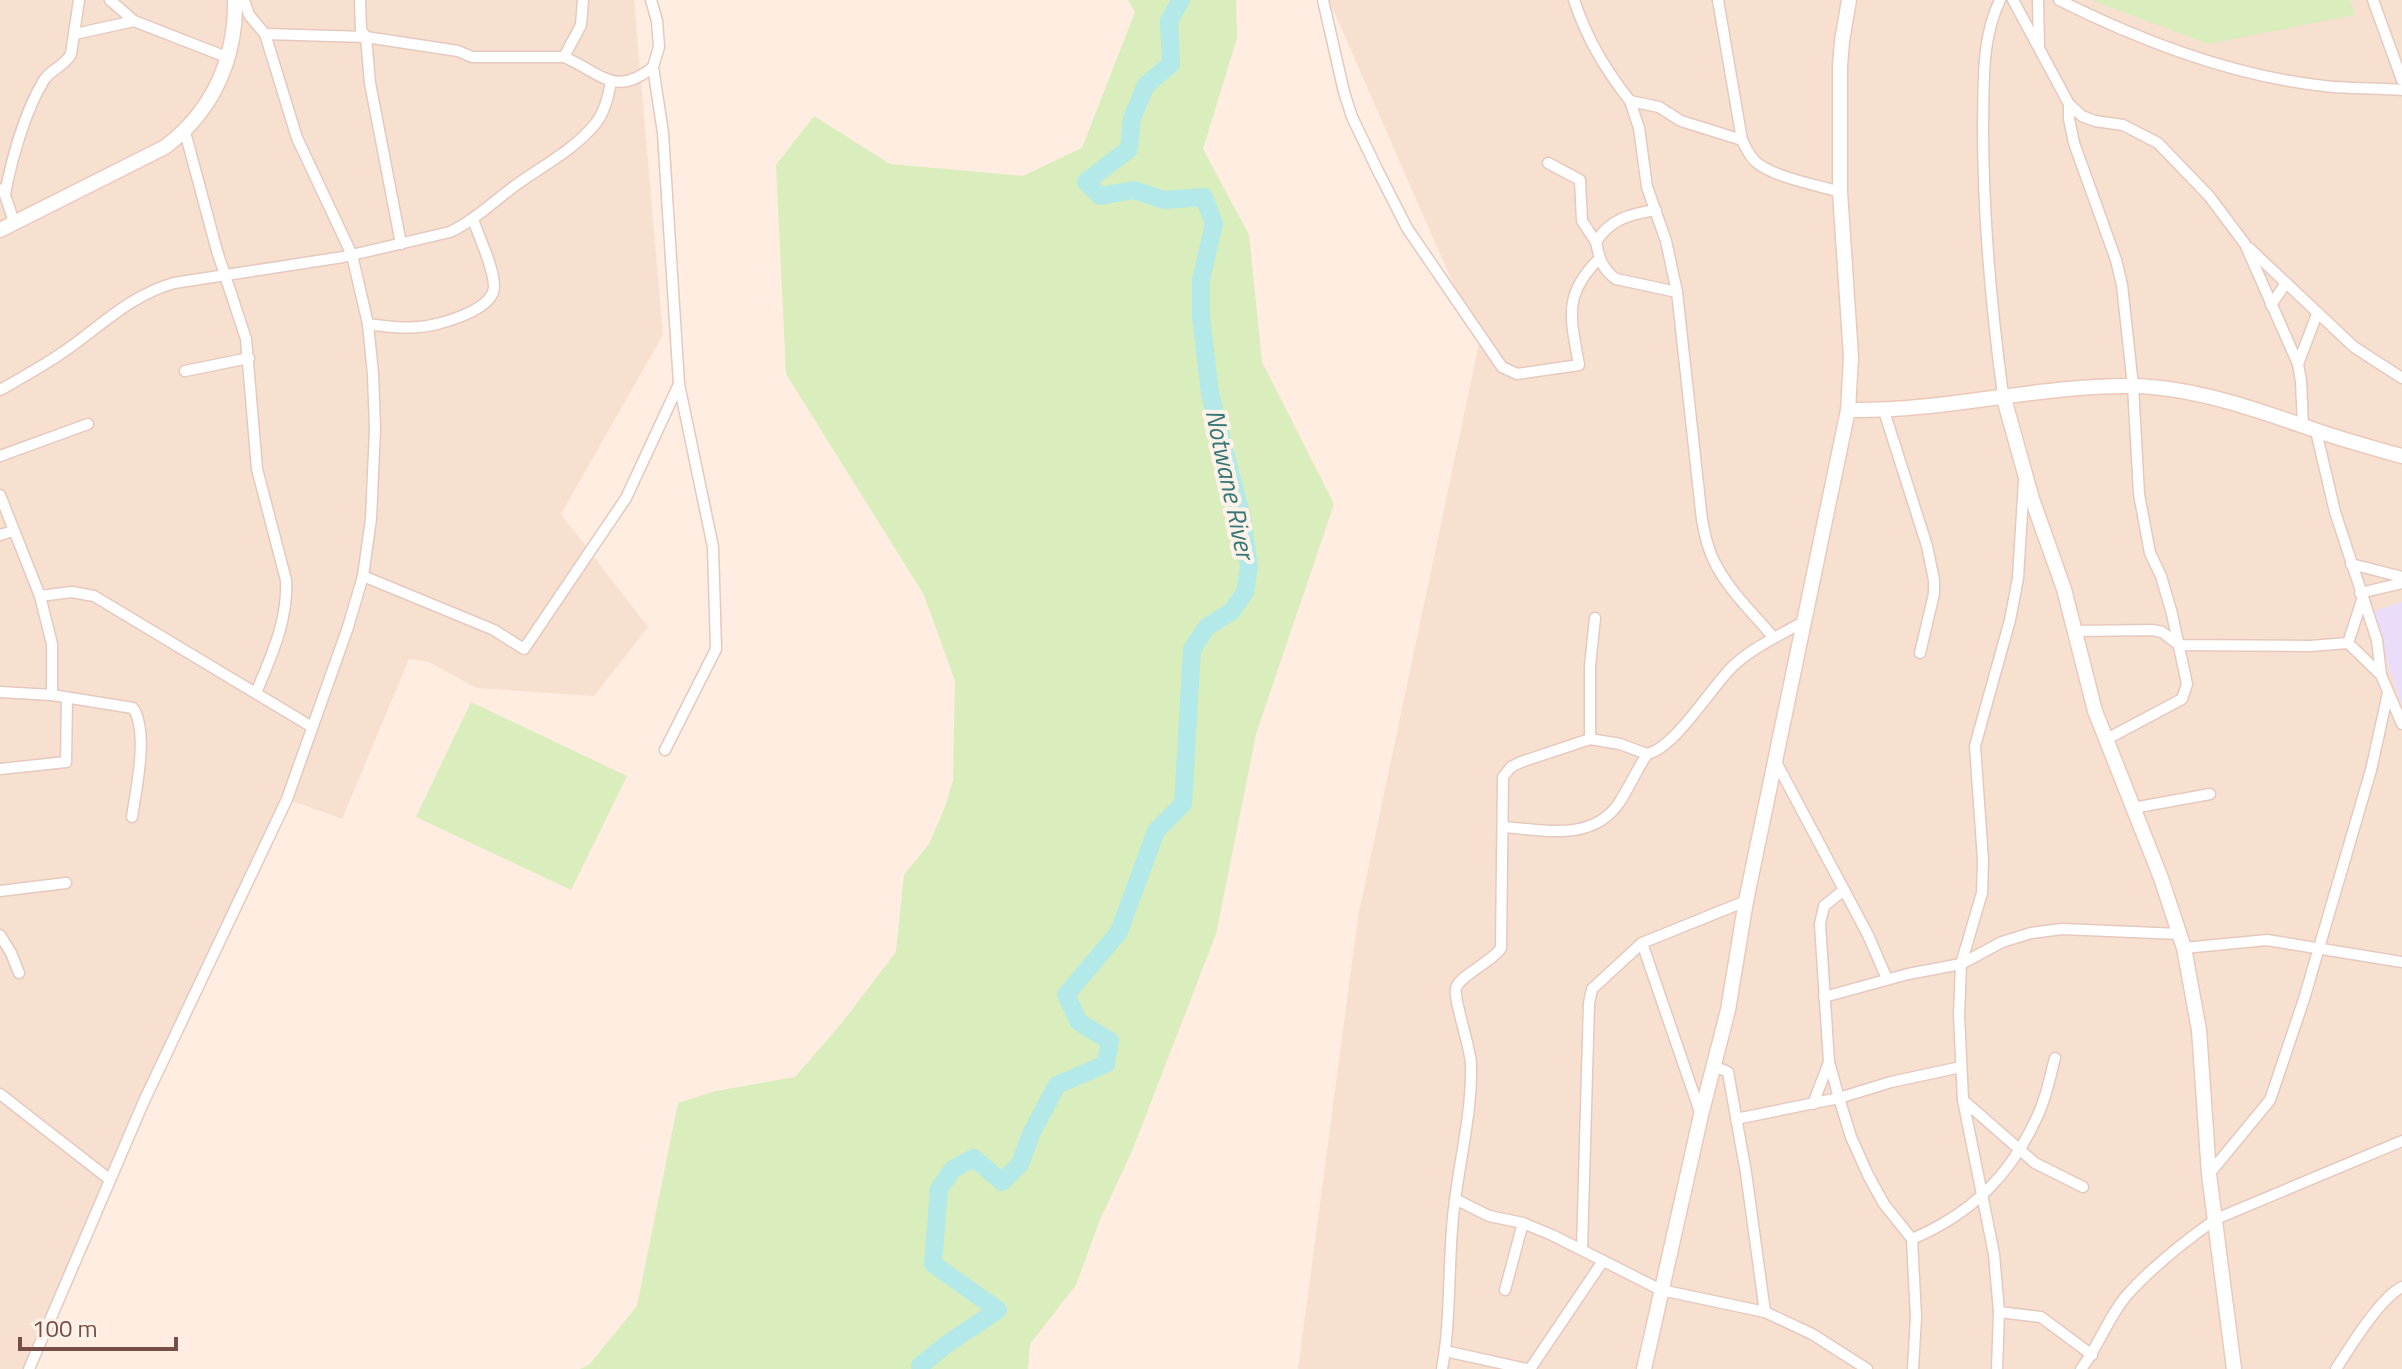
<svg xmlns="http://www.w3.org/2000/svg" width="2402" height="1369" viewBox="0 0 2402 1369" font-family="'Titillium Web',sans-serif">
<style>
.residential{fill:#f8e0d1}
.education{fill:#eaddfa}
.green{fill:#d9edbd}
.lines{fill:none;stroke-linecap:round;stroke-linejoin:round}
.river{stroke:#b3e9e8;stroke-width:18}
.street-casing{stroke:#e5c9be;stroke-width:13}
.secondary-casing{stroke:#ebc9ba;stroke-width:17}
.street{stroke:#fff;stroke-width:10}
.secondary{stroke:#fff;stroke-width:14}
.labels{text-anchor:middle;stroke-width:8;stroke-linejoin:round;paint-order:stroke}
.water-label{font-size:26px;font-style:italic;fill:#357776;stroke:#fff2e8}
</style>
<rect width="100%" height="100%" fill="#feede0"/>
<g class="residential">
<path d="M0 0H634L663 335 561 514 648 627 594 696 476 688 429 662 409 659 342 819 287 799 144 1101 29 1369H0Z"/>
<path d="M1329 0H2402V1369H1298L1358 917 1479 343Z"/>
</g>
<path class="education" d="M2402 602V706L2371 612Z"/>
<g class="green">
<path d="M1128 0H1236L1237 38 1203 149 1249 235 1262 362 1334 504 1256 734 1216 934 1132 1151 1099 1222 1076 1285 1030 1344 1028 1369H580L589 1365 637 1306 678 1103 716 1091 795 1077 841 1024 896 952 904 875 929 844 945 807 953 780 955 681 924 595 786 374 776 165 814 116 890 164 1023 176 1031 172 1082 148 1135 12Z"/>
<path d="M2091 0H2350L2355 15 2208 44Z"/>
<path d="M471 702 627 776 571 890 416 817Z"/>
</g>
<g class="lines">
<path class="river" d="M921 1369 920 1366 947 1344 998 1310 933 1264 939 1189 953 1169 974 1158 1002 1182 1020 1164 1032 1132 1057 1085 1106 1064 1110 1041 1079 1022 1066 995 1119 932 1156 831 1183 804 1192 649 1207 627 1232 611 1245 592 1249 566 1242 518 1210 394 1201 317V280L1214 224 1204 197 1164 200 1134 190 1100 196 1086 182 1129 149 1132 118 1146 85 1171 64 1169 21 1181 0"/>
<g class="street-casing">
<g id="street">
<path d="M110 0 134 21 229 58"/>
<path d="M360 0 361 30 366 37 370 83 401 244"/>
<path d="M1323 0 1344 92 1352 117 1377 169 1407 228 1502 367 1517 374 1579 365C1571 319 1562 295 1599 259"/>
<path d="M1574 0C1587 39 1605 69 1630 101L1659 107 1681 121 1742 140"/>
<path d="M1718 0 1742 140C1746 148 1749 156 1756 162 1773 177 1817 185 1840 192"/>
<path d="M2000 0C1981 39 1984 84 1983 126 1983 217 1991 306 2003 395"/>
<path d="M2013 0 2069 104 2082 116 2095 121 2123 125 2158 143 2209 196 2245 244 2298 364 2301 381 2303 426"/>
<path d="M2038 0 2039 46"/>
<path d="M2059 0C2139 40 2227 74 2316 85 2344 89 2373 88 2402 90"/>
<path d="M2373 0 2402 80"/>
<path d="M75 34 134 21"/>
<path d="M265 34 366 37 458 51 472 57H564L581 25 583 0"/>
<path d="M564 57C601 73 615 98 653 67"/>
<path d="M1630 101 1639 128 1647 187 1666 241 1677 292 1702 520C1705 535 1708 550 1715 563 1729 591 1754 614 1774 638"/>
<path d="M2069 104V119L2074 143 2116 260 2122 285 2133 386 2139 494 2150 553 2161 576 2172 614 2187 684 2182 699 2105 740"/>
<path d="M185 132 217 251 246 339 257 469 286 580C288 622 271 656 256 693"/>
<path d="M1548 163 1580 180 1582 221 1596 242"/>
<path d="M3 189 14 222"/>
<path d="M5 194C12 158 25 111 44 80 51 69 65 66 71 54L79 0"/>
<path d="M1656 210C1630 214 1610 219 1596 242 1599 258 1602 269 1616 279L1677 292"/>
<path d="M2249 248 2354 347 2402 378"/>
<path d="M2271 305 2286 283"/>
<path d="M368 324C384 326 401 329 418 327 438 326 496 310 494 285 493 265 479 238 473 219"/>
<path d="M2298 364 2317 314"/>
<path d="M185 371 249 358"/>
<path d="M0 390C23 377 47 364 69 348 104 323 132 295 174 283L343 257 450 232C475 220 494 201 516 185 544 165 574 150 596 123 605 111 608 97 611 82"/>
<path d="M1884 411 1927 546 1934 580V594L1920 653"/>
<path d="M2316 431 2335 512 2377 640 2381 675"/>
<path d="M0 456 88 424"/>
<path d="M0 495 40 596 72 592 94 596 312 727"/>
<path d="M0 535 13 531"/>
<path d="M2351 564 2402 577"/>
<path d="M363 576 494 630 524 649 626 498 679 384 663 133 653 67 659 47 657 21 651 0"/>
<path d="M2360 593 2402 583"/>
<path d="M40 596 52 644V695"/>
<path d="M2075 631 2153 630 2162 632 2179 645 2310 646 2348 643 2381 675 2402 724"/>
<path d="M2348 643 2362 600"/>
<path d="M0 692 52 695 133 708C149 732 136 789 132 817"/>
<path d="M1590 739V666L1595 618"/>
<path d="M665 750 716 649 713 547 679 384"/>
<path d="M1776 762 1868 935 1887 979"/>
<path d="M0 769 66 762 67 698"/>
<path d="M2133 808 2210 794"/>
<path d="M1504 827C1545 830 1592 842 1619 803 1629 787 1637 770 1647 754 1676 747 1711 687 1734 665 1754 647 1780 635 1803 622"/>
<path d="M1844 890 1824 906 1820 924 1829 1062 1839 1098 1851 1137 1868 1175 1884 1204 1912 1239 1916 1317 1913 1369"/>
<path d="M0 891 66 883"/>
<path d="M0 935 11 953 19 973"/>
<path d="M1642 943 1701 1115"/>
<path d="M2184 948 2267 940 2402 962"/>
<path d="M1824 997 1908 974 1961 964 2002 942 2031 933 2062 929 2180 934"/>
<path d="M1714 1066 1728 1072 1746 1173 1765 1312"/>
<path d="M0 1094 109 1179"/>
<path d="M1963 1100 2035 1163 2083 1187"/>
<path d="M1813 1104 1829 1062"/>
<path d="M1736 1119 1839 1098 1891 1082 1961 1067"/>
<path d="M2209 1174 2270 1100 2304 999 2371 770 2388 693"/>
<path d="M1455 1199 1489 1216 1523 1223 1552 1235 1661 1290 1765 1312 1812 1334 1867 1369"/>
<path d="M1912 1239C1971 1214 2010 1176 2037 1117 2046 1099 2050 1077 2055 1058"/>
<path d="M1582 1249 1589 1003 1592 989 1642 943 1746 901"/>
<path d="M1505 1290 1523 1223"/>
<path d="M1999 1312 2041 1317 2092 1355"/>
<path d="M1445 1351 1527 1369"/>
<path d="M29 1369 144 1101 287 799 348 627 363 576 371 519 375 429 373 374 368 324 352 255 297 138 265 34 249 15 244 0"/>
<path d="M1442 1369C1451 1319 1448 1267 1453 1217 1458 1166 1472 1116 1471 1065 1471 1048 1453 999 1456 988 1460 975 1492 962 1501 948L1503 777 1511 767 1521 762 1590 739 1620 744 1647 754"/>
<path d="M1530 1369 1603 1261"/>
<path d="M1997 1369 1999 1312 1994 1254 1963 1100 1959 1015 1961 964 1982 893 1983 860 1975 746 2010 620 2018 578 2024 480"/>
<path d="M2081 1369C2099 1346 2108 1317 2127 1295 2152 1267 2185 1241 2216 1219L2402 1141"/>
<path d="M2336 1369C2350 1347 2380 1298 2402 1287"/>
</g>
</g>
<g class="secondary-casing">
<g id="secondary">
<path d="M0 230 165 147C213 111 236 59 235 0"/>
<path d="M2003 395 2032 499 2064 589 2095 711 2161 878 2184 948 2199 1030 2209 1174 2234 1369"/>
<path d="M1848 410C1944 412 2037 385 2132 386 2194 387 2258 410 2315 430 2343 440 2373 448 2402 456"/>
<path d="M1644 1369 1701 1115 1728 1010 1746 901 1848 410 1851 357 1840 192V66L1842 41 1849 0"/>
</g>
</g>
<use href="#street" class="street"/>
<use href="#secondary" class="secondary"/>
</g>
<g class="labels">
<g class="water-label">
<text transform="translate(1230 484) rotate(78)" y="9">Notwane River</text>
</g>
</g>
<path d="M20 1337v12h156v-12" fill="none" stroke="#774e45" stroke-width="4"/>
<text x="32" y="1337" font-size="24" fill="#774e45" stroke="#fff2e8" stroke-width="6" paint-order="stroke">100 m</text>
</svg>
